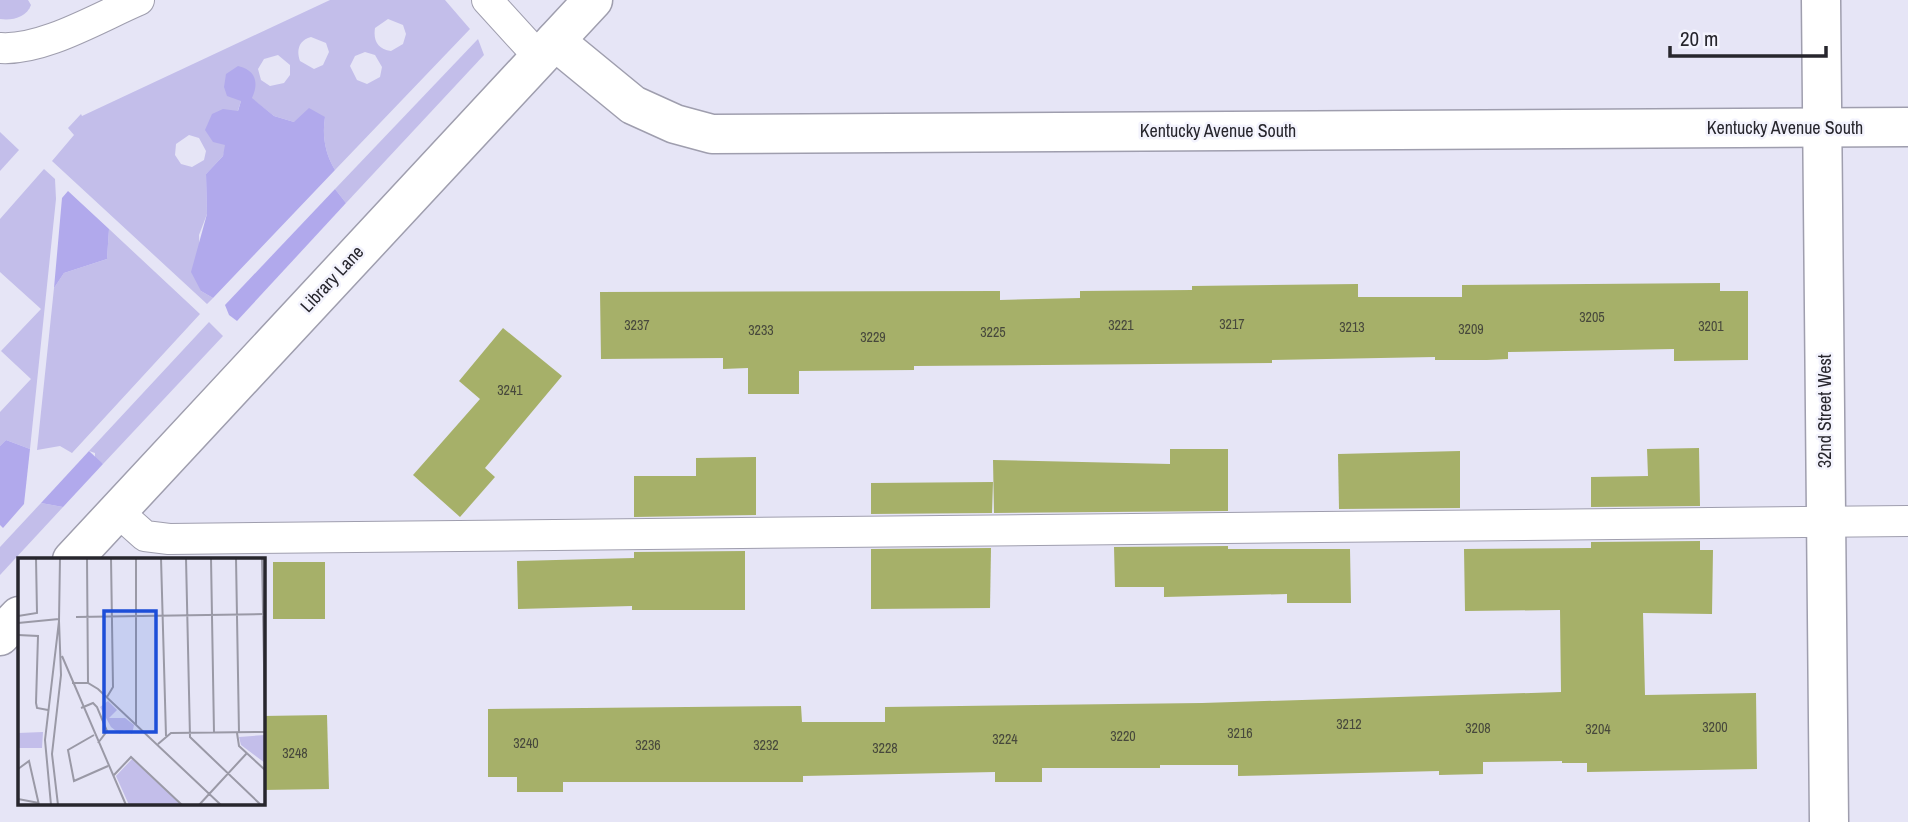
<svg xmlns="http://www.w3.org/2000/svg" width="1908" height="822" viewBox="0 0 1908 822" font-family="'Archivo Narrow',sans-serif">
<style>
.green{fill:#c3beea;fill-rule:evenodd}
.forest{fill:#b1a9ec}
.building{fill:#a6b069}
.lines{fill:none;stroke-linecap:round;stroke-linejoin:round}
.service-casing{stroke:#9f9eae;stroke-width:32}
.minor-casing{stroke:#9f9eae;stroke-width:41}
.tertiary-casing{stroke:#9f9eae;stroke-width:41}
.service{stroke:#fff;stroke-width:30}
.minor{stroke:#fff;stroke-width:38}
.tertiary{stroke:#fff;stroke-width:38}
.labels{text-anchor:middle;stroke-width:5;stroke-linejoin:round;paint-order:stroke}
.number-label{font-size:14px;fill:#47483c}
.street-label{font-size:18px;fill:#27262d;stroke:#f3f3fd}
.inset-road{fill:none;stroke:#9a99a6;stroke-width:2}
.view{fill:#1d4ed8;fill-opacity:0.15;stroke:#1d4ed8;stroke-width:3.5}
.inset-edge{fill:none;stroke:#27262d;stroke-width:3.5}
</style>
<rect width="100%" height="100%" fill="#e6e5f6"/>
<g class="green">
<path d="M0 0H28L31 5C27 17 12 21 0 19Z"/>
<path d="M330 0H445L470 29 335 170C325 153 322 136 325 117L294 122 274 116 251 98 241 101 223 156 206 174 207 214 199 235 201 291 213 298 207 304 52 161 74 135 68 128 81 114 82 116ZM388 19 403 25 406 34 403 44 391 51C378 49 373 41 375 28ZM311 37 326 43 329 52 323 65 314 69 300 61C296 50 299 40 311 37ZM365 52 375 55 382 67 380 77 367 84 357 80 350 66 355 56ZM278 55 290 65V75L284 83 270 86 261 80 258 69 264 59ZM189 135 199 138 206 151 204 160 192 167 181 164 175 155 176 144Z"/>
<path d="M478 39 484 55 346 203 335 189Z"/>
<path d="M0 132 19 150 0 171Z"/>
<path d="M44 169 55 179 56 199 30 449 6 440 0 446V412L31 379 1 351 41 309 0 272V219Z"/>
<path d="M109 229 200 314 72 453 60 446 37 450 54 288 64 273 107 259Z"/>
<path d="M209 322 223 336 103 464 95 459V453L89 451Z"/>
<path d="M41 503 63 507 0 575V547Z"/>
</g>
<g class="forest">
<path d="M238 66C256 70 259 83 252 98L274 116 294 122 309 108 325 117C322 136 325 153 335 170L213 298 201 291 191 272 207 214 206 174 223 156 225 145 213 142 205 130 212 114 223 109 238 111 241 101 227 96 224 87 226 74Z"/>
<path d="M335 189 346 203 237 321 229 315 225 305Z"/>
<path d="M68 191 109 229 107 259 64 273 54 288 62 198Z"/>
<path d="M6 440 30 449 24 504 3 528 0 525V446Z"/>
<path d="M89 451 103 464 63 507 41 503Z"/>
</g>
<g class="building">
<path d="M1720 283V291H1748V360L1674 361V349L1508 352V359L1487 360H1435V357L1272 360V363L914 366V370L799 371V394H748V368L723 369V358L601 359 600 292 1000 291V300L1080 298V291L1192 290V286L1358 284V297H1462V285Z"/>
<path d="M503 328 562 376 485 468 495 477 460 517 413 475 480 399 459 381Z"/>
<path d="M1699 448 1700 506 1591 507V477L1648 476 1647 449Z"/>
<path d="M1170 449H1228V511L994 513 993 460 1170 464Z"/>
<path d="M1460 451V508L1339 509 1338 454Z"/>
<path d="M756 457V515L634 517V476H696V458Z"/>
<path d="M993 482 992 513 871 514V483Z"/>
<path d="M1700 541V550H1713L1712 614 1643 613 1645 695 1756 693 1757 769 1587 772V763H1562V761L1483 762V774L1439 775V771L1238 776V765H1160V768H1042V782H995V772L803 776V782H563V792H517V777H488V709L801 706 802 722H885V707L1202 703 1561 692 1560 610 1465 611 1464 549 1591 548V542Z"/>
<path d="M1228 546V549H1350L1351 603H1287V594L1164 597V587H1115L1114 547Z"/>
<path d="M991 548 990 608 871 609V549Z"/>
<path d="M745 551V610H632V606L518 609 517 561 634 558V552Z"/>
<rect x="273" y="562" width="52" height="57"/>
<path d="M327 715 329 789 262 790V716Z"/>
</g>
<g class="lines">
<g class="service-casing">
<g id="service">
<path d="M487 0 540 58"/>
<path d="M0 48C43 51 99 17 139 0"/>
<path d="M117 511 145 536 169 539 1908 521"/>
</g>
</g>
<g class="minor-casing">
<g id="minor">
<path d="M1821 0 1829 822"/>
<path d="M555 41 633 105 675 124 712 134 1908 127"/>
</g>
</g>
<g class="tertiary-casing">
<g id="tertiary">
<path d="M72 560 593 0"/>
<path d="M0 636 19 616"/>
</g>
</g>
<use href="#service" class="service"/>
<use href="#minor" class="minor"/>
<use href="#tertiary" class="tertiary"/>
</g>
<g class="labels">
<g class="number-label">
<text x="1592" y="322">3205</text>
<text x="1232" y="329">3217</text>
<text x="637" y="330">3237</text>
<text x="1121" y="330">3221</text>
<text x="1711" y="331">3201</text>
<text x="1352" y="332">3213</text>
<text x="1471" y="334">3209</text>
<text x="761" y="335">3233</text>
<text x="993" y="337">3225</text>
<text x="873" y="342">3229</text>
<text x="510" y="395">3241</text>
<text x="1349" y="729">3212</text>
<text x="1715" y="732">3200</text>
<text x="1478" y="733">3208</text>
<text x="1598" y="734">3204</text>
<text x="1240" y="738">3216</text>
<text x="1123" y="741">3220</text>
<text x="1005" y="744">3224</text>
<text x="526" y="748">3240</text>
<text x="648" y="750">3236</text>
<text x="766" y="750">3232</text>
<text x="885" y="753">3228</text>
<text x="295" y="758">3248</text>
</g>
<g class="street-label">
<text x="1785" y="134">Kentucky Avenue South</text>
<text x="1218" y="137">Kentucky Avenue South</text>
<text transform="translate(332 279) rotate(-47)" y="6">Library Lane</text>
<text transform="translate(1825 411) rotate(-90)" y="6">32nd Street West</text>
</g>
</g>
<g transform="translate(18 558)">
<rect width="247" height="247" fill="#e6e5f6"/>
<path d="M90 143 99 152 91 160H107L116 167 114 176 106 172 102 176 93 169 82 149ZM25 174 24 190H0V175ZM247 177V205L223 187 221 179ZM114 201 163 247H111L98 218Z" fill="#c3beea"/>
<path class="inset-road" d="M69 0 70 125M118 0V167M143 0 148 178M168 0 172 179 243 247M193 0 196 175M218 0 221 175M244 0 247 160M0 58 19 55 18 0M58 59 247 56M0 65 41 61M0 77 20 78 18 145 19 150 30 152M44 98 108 247M54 125H70L80 131 203 247M89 139 95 129 93 0M63 150 75 145 79 149 89 173 80 185M219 175 221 188 247 212M76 177 50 192 56 223 90 208M140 186 153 175 247 174M0 211 11 203 21 247M95 218 113 199 164 247M0 241 21 245M33 247 27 182 41 63 42 0M40 247 34 196 43 117 41 63M181 247 229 195"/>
<path class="view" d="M86 53H138V174H86Z"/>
<rect width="247" height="247" class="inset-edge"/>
</g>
<path d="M1670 46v10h156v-10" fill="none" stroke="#27262d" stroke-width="3.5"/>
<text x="1680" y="46" font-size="21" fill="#27262d" stroke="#f3f3fd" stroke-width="5" paint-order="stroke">20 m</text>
</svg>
